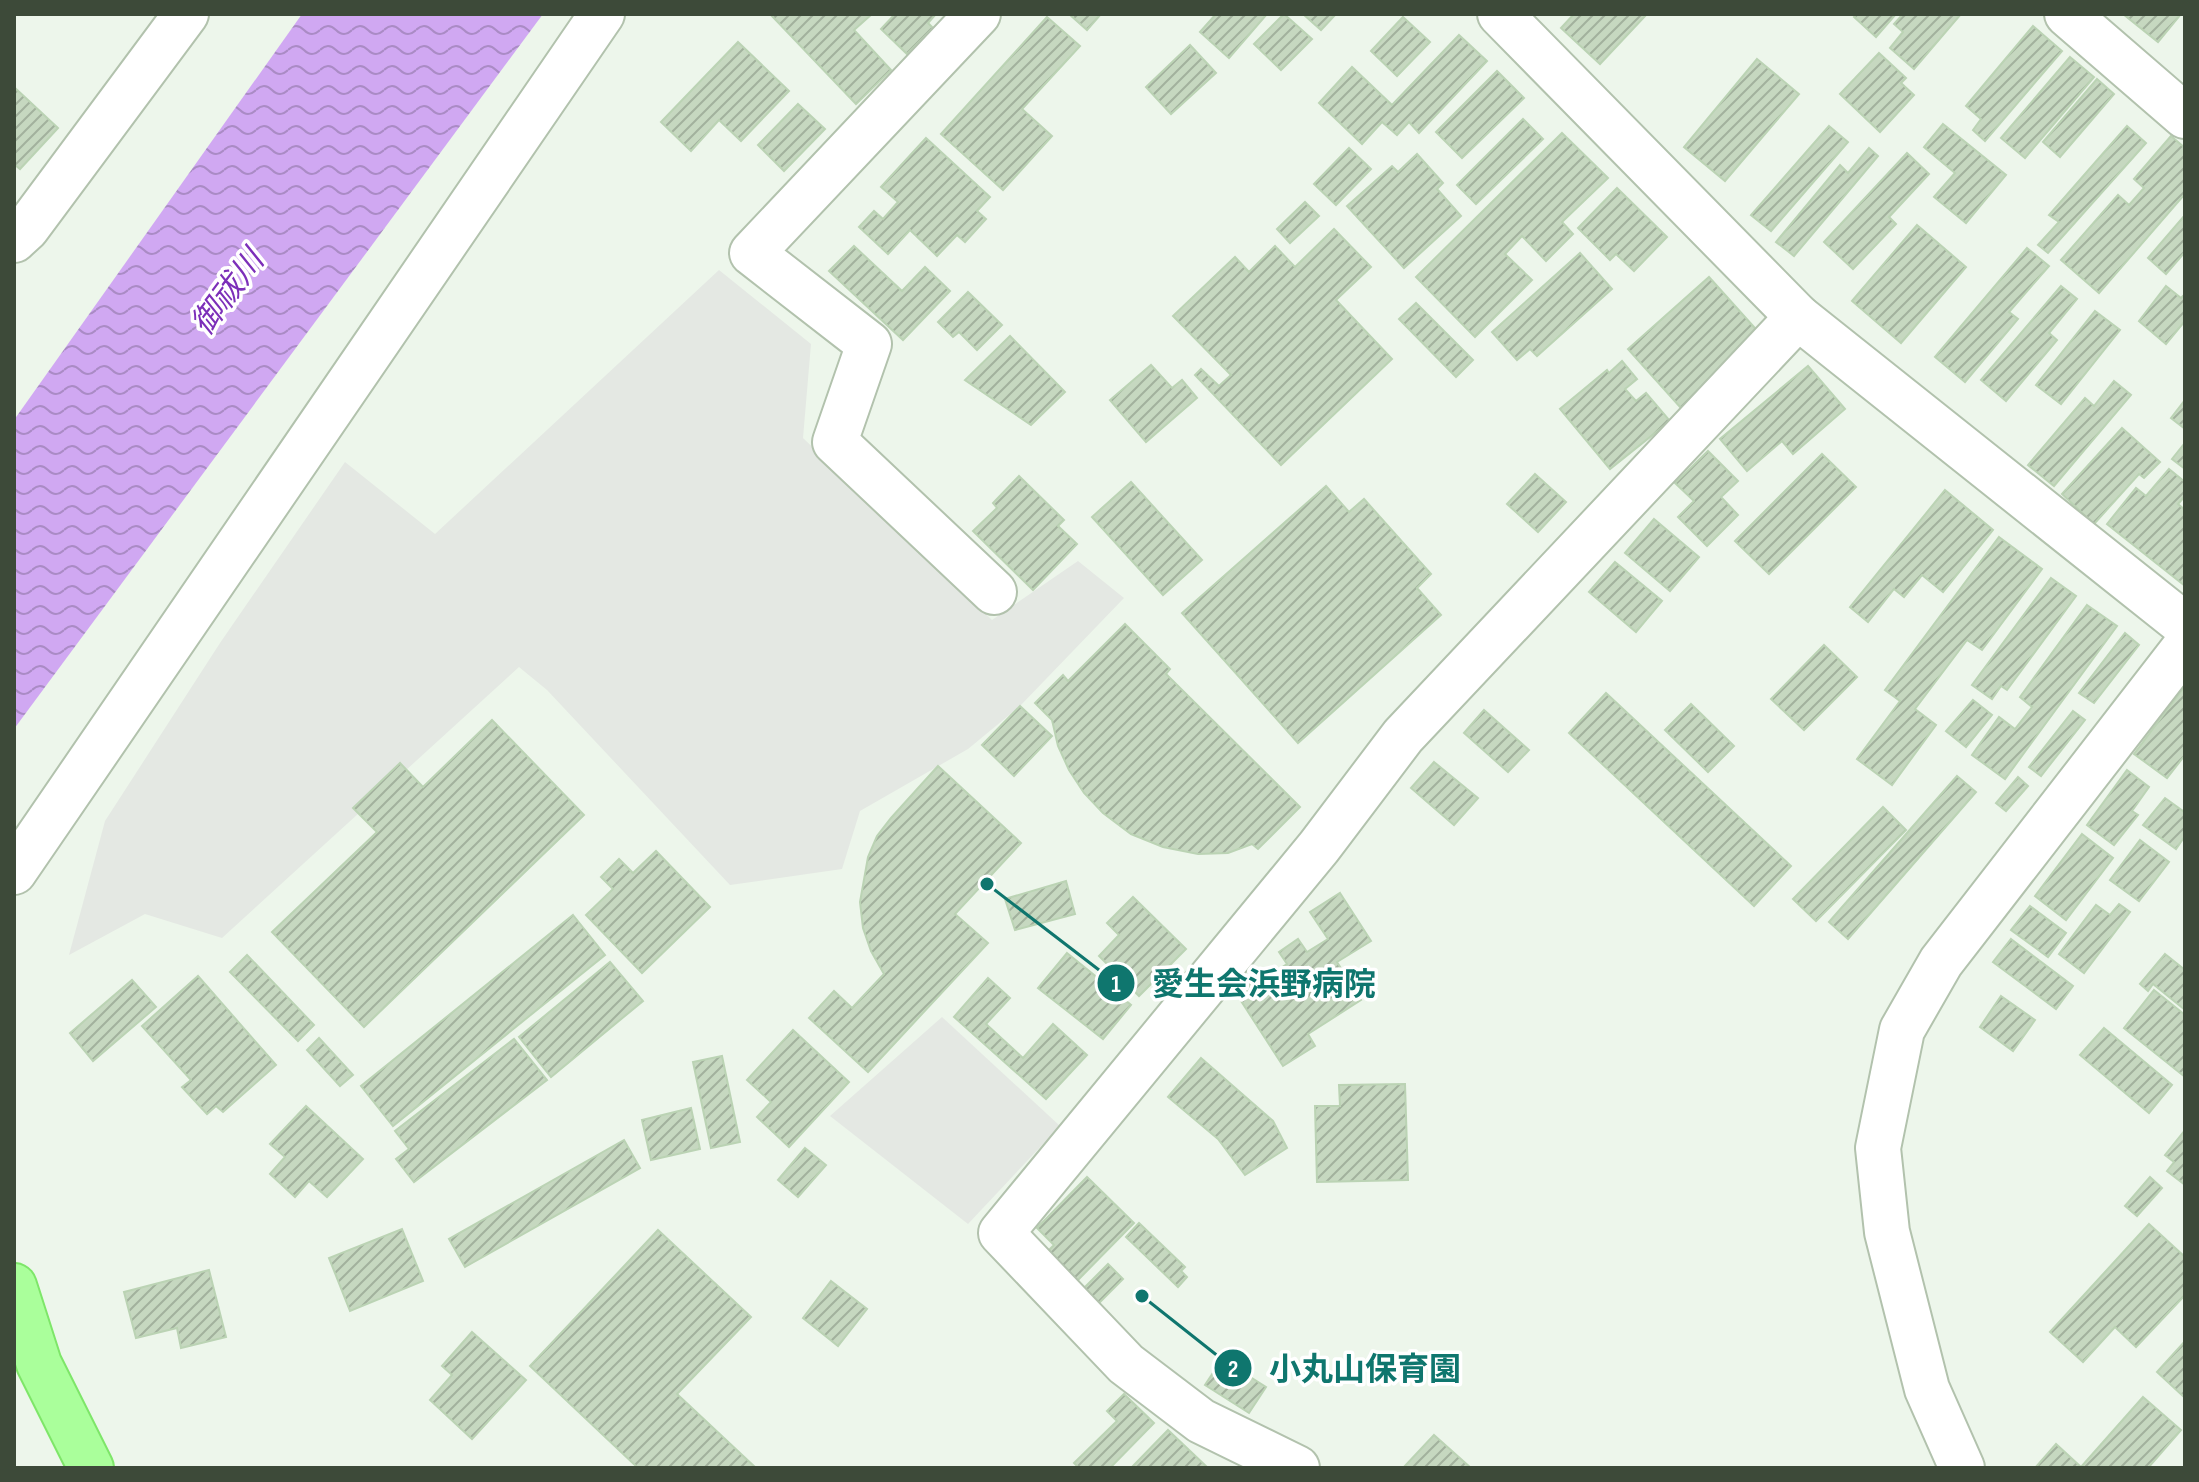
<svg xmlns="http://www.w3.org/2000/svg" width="2199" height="1482" viewBox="0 0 2199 1482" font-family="'Sofia Sans Condensed','Noto Sans JP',sans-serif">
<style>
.parking{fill:#e4e8e3}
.water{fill:url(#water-waves)}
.building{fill:url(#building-hatch);stroke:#bbd3b4;stroke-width:2}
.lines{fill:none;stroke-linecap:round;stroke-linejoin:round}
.minor-casing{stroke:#b2c2ad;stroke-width:48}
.major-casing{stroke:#7ee669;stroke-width:48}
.minor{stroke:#fff;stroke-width:44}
.major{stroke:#aaff9b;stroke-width:44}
.labels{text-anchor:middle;stroke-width:7;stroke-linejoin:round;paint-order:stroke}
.water-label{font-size:32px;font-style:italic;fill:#7c2fb9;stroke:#fff}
.leader{fill:none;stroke:#0f766e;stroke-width:3}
.callout-dot{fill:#0f766e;stroke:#fff;stroke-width:3}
.mark-label{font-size:24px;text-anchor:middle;font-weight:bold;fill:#fff}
.callout-label{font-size:32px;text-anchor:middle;font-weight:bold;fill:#0f766e;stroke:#fff;stroke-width:7;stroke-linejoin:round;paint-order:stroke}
</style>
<defs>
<pattern id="water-waves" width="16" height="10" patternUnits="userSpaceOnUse" patternTransform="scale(2)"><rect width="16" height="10" fill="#d0a8f2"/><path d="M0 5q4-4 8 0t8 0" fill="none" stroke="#aa8bc5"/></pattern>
<pattern id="building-hatch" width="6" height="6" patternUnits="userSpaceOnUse" patternTransform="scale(2)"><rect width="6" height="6" fill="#c6d8c0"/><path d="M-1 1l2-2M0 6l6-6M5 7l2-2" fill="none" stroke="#a2b19d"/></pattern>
</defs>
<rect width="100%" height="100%" fill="#edf6eb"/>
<g class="parking">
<path d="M719 270 811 344 803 438 992 620 1078 561 1124 598 1020 706 968 749 860 811 842 869 730 885 547 690 519 667 222 938 145 914 69 955 105 821 220 643 345 462 435 534Z"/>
<path d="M942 1017 1060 1126 968 1224 830 1116Z"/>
</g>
<path class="water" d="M302 14H543L14 729V420Z"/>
<g class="building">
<path d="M770 14H872L854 30 891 70 856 104Z"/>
<path d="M895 14H936L928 23 933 28 907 54 881 29Z"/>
<path d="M1069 14H1101L1087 30Z"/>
<path d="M1216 14H1267L1229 58 1200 32Z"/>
<path d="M1284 14 1312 39 1281 70 1254 44Z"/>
<path d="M1303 14H1336L1321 30Z"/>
<path d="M1574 14H1647L1600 64 1561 28Z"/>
<path d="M1857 14H1896L1876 37 1854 17Z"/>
<path d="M1903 14H1961L1914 69 1890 48 1903 32 1894 24Z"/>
<path d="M2123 14H2181L2158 42Z"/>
<path d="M1047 17 1080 46 1022 109 1052 136 1003 190 941 134Z"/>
<path d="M1403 17 1430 42 1397 76 1371 51Z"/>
<path d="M2033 26 2062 51 1985 141 1973 130 1981 119 1966 106Z"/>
<path d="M1459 35 1487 61 1419 133 1409 122 1397 135 1382 122 1362 144 1319 103 1352 67 1392 105Z"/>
<path d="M738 42 789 91 741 141 719 120 691 151 661 122Z"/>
<path d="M1190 45 1216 73 1171 114 1146 87Z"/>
<path d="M1879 53 1906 78 1901 83 1914 95 1880 132 1840 94Z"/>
<path d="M2070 57 2094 77 2025 158 2001 138Z"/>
<path d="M1757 59 1799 94 1725 181 1684 147Z"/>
<path d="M1497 71 1524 98 1462 158 1436 132Z"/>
<path d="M2097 79 2114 94 2060 157 2043 142Z"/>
<path d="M14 87 58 128 20 169 14 164Z"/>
<path d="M798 104 825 129 784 171 758 145Z"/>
<path d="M1523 119 1543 139 1476 204 1457 185Z"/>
<path d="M1943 124 2006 175 1966 223 1934 197 1955 173 1924 147Z"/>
<path d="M1829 126 1848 142 1771 231 1751 215Z"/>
<path d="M2127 126 2146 143 2048 253 2038 245 2059 222 2049 215Z"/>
<path d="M1562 133 1608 178 1562 222 1573 234 1546 261 1522 236 1505 254 1532 280 1475 337 1416 277Z"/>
<path d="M2171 136 2185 148V194L2099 293 2061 260 2118 195 2129 205 2144 188 2134 179Z"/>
<path d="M926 138 990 197 977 211 986 219 965 242 957 235 937 256 910 230 888 254 859 227 874 211 883 219 898 202 881 187Z"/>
<path d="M1349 148 1371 169 1336 205 1314 184Z"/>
<path d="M1869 148 1878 156 1794 256 1776 242 1840 165 1848 173Z"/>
<path d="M1907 153 1929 174 1889 217 1896 224 1853 269 1824 242Z"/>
<path d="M1417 154 1443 183 1437 189 1461 216 1404 268 1347 206 1392 166 1398 172Z"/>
<path d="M1617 188 1667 237 1634 271 1616 254 1610 260 1578 228Z"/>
<path d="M1305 202 1319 216 1290 243 1277 229Z"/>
<path d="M2185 215V252L2166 274 2148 258Z"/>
<path d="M1917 225 1966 267 1901 343 1852 301Z"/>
<path d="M1334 229 1371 267 1336 300 1392 359 1281 465 1195 375 1201 369 1219 386 1231 375 1173 316 1235 257 1249 272 1275 246 1295 267Z"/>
<path d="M854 246 902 291 925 267 950 291 903 340 829 271Z"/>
<path d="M2027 248 2049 266 2009 312 2018 319 1965 382 1935 357Z"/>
<path d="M1580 253 1612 289 1537 356 1530 349 1517 360 1492 332Z"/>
<path d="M1709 277 1762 336 1681 408 1628 349Z"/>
<path d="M2061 286 2077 299 2049 333 2057 340 2006 401 1981 380Z"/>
<path d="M2166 286 2181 298 2185 294V321L2166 344 2139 321Z"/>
<path d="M968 292 1002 325 977 350 959 332 953 337 938 322Z"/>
<path d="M1416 303 1473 360 1456 377 1399 319Z"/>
<path d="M2095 311 2120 330 2061 404 2036 385Z"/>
<path d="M1010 336 1065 392 1031 425 965 380Z"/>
<path d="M1622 361 1637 379 1625 389 1636 401 1646 393 1670 421 1610 469 1560 409 1607 370 1609 373Z"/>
<path d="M1151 365 1172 388 1182 380 1197 398 1146 442 1110 400Z"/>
<path d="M1808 366 1845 409 1793 454 1782 441 1747 471 1720 439Z"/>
<path d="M2114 381 2131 395 2054 486 2028 465 2085 398 2094 406Z"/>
<path d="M2185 400V429L2171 418Z"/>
<path d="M2122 428 2160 462 2144 478 2139 474 2094 524 2062 494Z"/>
<path d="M2184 444 2185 445V469L2172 459Z"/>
<path d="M1708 451 1738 481 1721 497 1738 515 1707 546 1678 517 1694 501 1675 483Z"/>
<path d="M1822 454 1856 487 1769 574 1735 541Z"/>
<path d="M2169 469 2185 482V496L2178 504 2185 510V586L2107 524 2136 488 2146 496Z"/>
<path d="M1535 474 1566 502 1538 532 1507 504Z"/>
<path d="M1019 476 1064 520 1058 526 1077 544 1033 590 973 531 997 508 993 503Z"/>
<path d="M1131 482 1202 560 1163 595 1092 517Z"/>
<path d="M1326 486 1349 512 1364 499 1431 574 1417 588 1441 615 1298 743 1182 613Z"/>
<path d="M1945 490 1993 530 1943 592 1922 575 1904 597 1894 589 1868 622 1850 607Z"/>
<path d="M1654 519 1699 557 1670 591 1625 553Z"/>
<path d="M1999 537 2042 569 1982 650 1967 640 1915 709 1936 725 1892 785 1857 759 1900 701 1885 690Z"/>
<path d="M1615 562 1662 601 1636 632 1589 592Z"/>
<path d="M2051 578 2076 596 2007 690 2001 686 1992 699 1972 685Z"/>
<path d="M2087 605 2117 626 2005 779 1972 755 1999 717 2015 729 2032 707 2020 697Z"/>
<path d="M1125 624 1170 669 1166 674 1300 807 1258 849 1252 844 1228 853 1198 854 1163 847 1131 834 1103 813 1084 793 1069 770 1058 746 1052 720 1035 703 1063 675 1068 681Z"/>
<path d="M2125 633 2139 645 2094 703 2079 693Z"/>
<path d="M1824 645 1857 677 1804 730 1771 699Z"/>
<path d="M2185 686V755L2167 778 2134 754Z"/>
<path d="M1606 693 1791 866 1754 906 1569 733Z"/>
<path d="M1973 700 1992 715 1966 747 1946 731Z"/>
<path d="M1691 704 1734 746 1708 772 1665 730Z"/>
<path d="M1020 706 1052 736 1014 776 982 745Z"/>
<path d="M1484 710 1529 750 1508 772 1464 733Z"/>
<path d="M2073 711 2085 720 2041 776 2029 767Z"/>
<path d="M492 720 584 815 364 1027 272 932 377 832 353 808 400 763 423 787Z"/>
<path d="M1434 762 1478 798 1454 825 1411 788Z"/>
<path d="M938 766 1021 843 955 914 988 943 868 1072 809 1018 834 991 852 1008 884 974 871 951 863 928 860 902 868 857 877 836 891 818Z"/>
<path d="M2127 770 2149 787 2132 811 2138 815 2114 845 2087 825Z"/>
<path d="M1957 776 1976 792 1848 939 1829 922Z"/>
<path d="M2018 777 2028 786 2006 811 1996 803Z"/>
<path d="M2165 798 2183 811 2185 808V836L2176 849 2143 825Z"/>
<path d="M1883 807 1906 830 1816 921 1793 899Z"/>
<path d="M2082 834 2113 858 2066 920 2035 896Z"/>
<path d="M2140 840 2169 862 2139 901 2110 880Z"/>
<path d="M656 851 710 907 642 973 586 915 613 889 601 877 619 859 633 873Z"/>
<path d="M1066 881 1075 914 1015 930 1005 899Z"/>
<path d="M1340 893 1371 941 1337 962 1361 1000 1308 1034 1315 1046 1283 1066 1234 990 1257 976 1259 982 1287 964 1279 952 1298 939 1307 952 1328 939 1310 912Z"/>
<path d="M1133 897 1186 949 1139 996 1099 956 1119 935 1107 923Z"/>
<path d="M2119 904 2130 912 2084 973 2059 954 2096 905 2110 915Z"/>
<path d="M2030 906 2066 933 2048 957 2011 930Z"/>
<path d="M573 915 605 955 393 1126 361 1086Z"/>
<path d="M2011 939 2073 986 2056 1009 1993 962Z"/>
<path d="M1067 953 1131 1005 1103 1039 1038 988Z"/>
<path d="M2165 954 2185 970V1010L2153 984 2148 991 2140 984Z"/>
<path d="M247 955 314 1025 298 1041 230 972Z"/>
<path d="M610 962 643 1001 551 1077 519 1037Z"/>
<path d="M198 976 276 1065 223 1112 216 1106 207 1114 182 1087 191 1080 142 1026Z"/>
<path d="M988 978 1010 998 986 1024 1023 1058 1053 1024 1087 1055 1046 1099 954 1017Z"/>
<path d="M132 980 156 1007 93 1061 70 1033Z"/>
<path d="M2154 990 2185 1015V1077L2124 1028Z"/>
<path d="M2001 996 2035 1020 2013 1051 1980 1027Z"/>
<path d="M2104 1028 2172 1085 2149 1113 2080 1055Z"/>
<path d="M793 1030 849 1082 789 1147 757 1117 771 1102 747 1080Z"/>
<path d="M319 1038 353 1075 340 1086 307 1050Z"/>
<path d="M514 1039 547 1080 414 1182 396 1159 409 1149 395 1131Z"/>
<path d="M722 1056 740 1142 711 1148 693 1062Z"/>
<path d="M1201 1058 1273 1121 1287 1148 1245 1175 1218 1139 1168 1097Z"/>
<path d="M1405 1084 1408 1180 1317 1182 1315 1106H1340L1339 1085Z"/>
<path d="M306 1106 363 1159 327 1197 309 1181 295 1197 270 1174 285 1157 270 1144Z"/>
<path d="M691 1108 700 1149 651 1160 642 1120Z"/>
<path d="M2185 1130V1185L2167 1171 2174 1162 2165 1155Z"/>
<path d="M624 1140 640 1168 465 1267 449 1239Z"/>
<path d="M805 1148 826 1165 798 1197 778 1180Z"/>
<path d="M1087 1177 1134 1223 1075 1283 1045 1254 1054 1245 1037 1228Z"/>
<path d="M2150 1177 2162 1188 2137 1216 2125 1206Z"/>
<path d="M1139 1223 1185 1267 1181 1271 1187 1277 1178 1287 1126 1237Z"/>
<path d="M2149 1224 2185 1257V1295L2136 1347 2115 1327 2083 1362 2050 1332Z"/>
<path d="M402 1229 423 1281 350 1311 329 1258Z"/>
<path d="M658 1230 751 1317 677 1394 756 1468H638L530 1366Z"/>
<path d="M1108 1264 1123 1279 1095 1307 1080 1292Z"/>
<path d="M209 1270 226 1337 181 1348 177 1328 136 1338 124 1292Z"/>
<path d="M831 1281 867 1309 838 1346 803 1318Z"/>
<path d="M472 1332 526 1380 472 1439 430 1400 452 1375 442 1366Z"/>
<path d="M2185 1341V1398L2157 1372Z"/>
<path d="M1222 1359 1266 1387 1249 1413 1205 1385Z"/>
<path d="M1124 1394 1154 1423 1110 1468H1079L1074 1463 1117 1421 1107 1411Z"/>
<path d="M2143 1397 2181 1430 2148 1468H2035L2056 1444 2081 1467Z"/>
<path d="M1168 1430 1208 1468H1131Z"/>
<path d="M1434 1435 1471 1468H1403Z"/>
</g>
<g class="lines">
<g class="minor-casing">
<g id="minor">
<path d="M978 14 752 253 869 344 835 442 994 592"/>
<path d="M1500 14 1798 317 2185 625"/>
<path d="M2067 14 2185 116"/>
<path d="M14 240 27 228 186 14"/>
<path d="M14 872 602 14"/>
<path d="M1297 1468 1201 1421 1126 1364 1001 1233 1319 847 1403 736 1798 317"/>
<path d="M1962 1468 1927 1389 1887 1232 1878 1148 1902 1030 1941 962 2185 647"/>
</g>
</g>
<g class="major-casing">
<path id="major" d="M14 1286 39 1364 91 1468"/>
</g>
<use href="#minor" class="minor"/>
<use href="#major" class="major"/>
</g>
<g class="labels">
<g class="water-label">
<text transform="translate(227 292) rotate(-53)" y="11">御祓川</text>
</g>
</g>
<path class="leader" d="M987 884L1116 983M1142 1296L1233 1368"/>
<g class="callout-dot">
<circle cx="987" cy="884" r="8"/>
<circle cx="1142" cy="1296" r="8"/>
<circle cx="1116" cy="983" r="20"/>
<circle cx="1233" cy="1368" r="20"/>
</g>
<g class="mark-label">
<text x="1116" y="992">1</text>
<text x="1233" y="1377">2</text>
</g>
<g class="callout-label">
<text x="1264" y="995">愛生会浜野病院</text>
<text x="1365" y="1380">小丸山保育園</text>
</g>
<rect width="2199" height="1482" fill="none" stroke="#3d4a39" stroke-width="32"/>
</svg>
